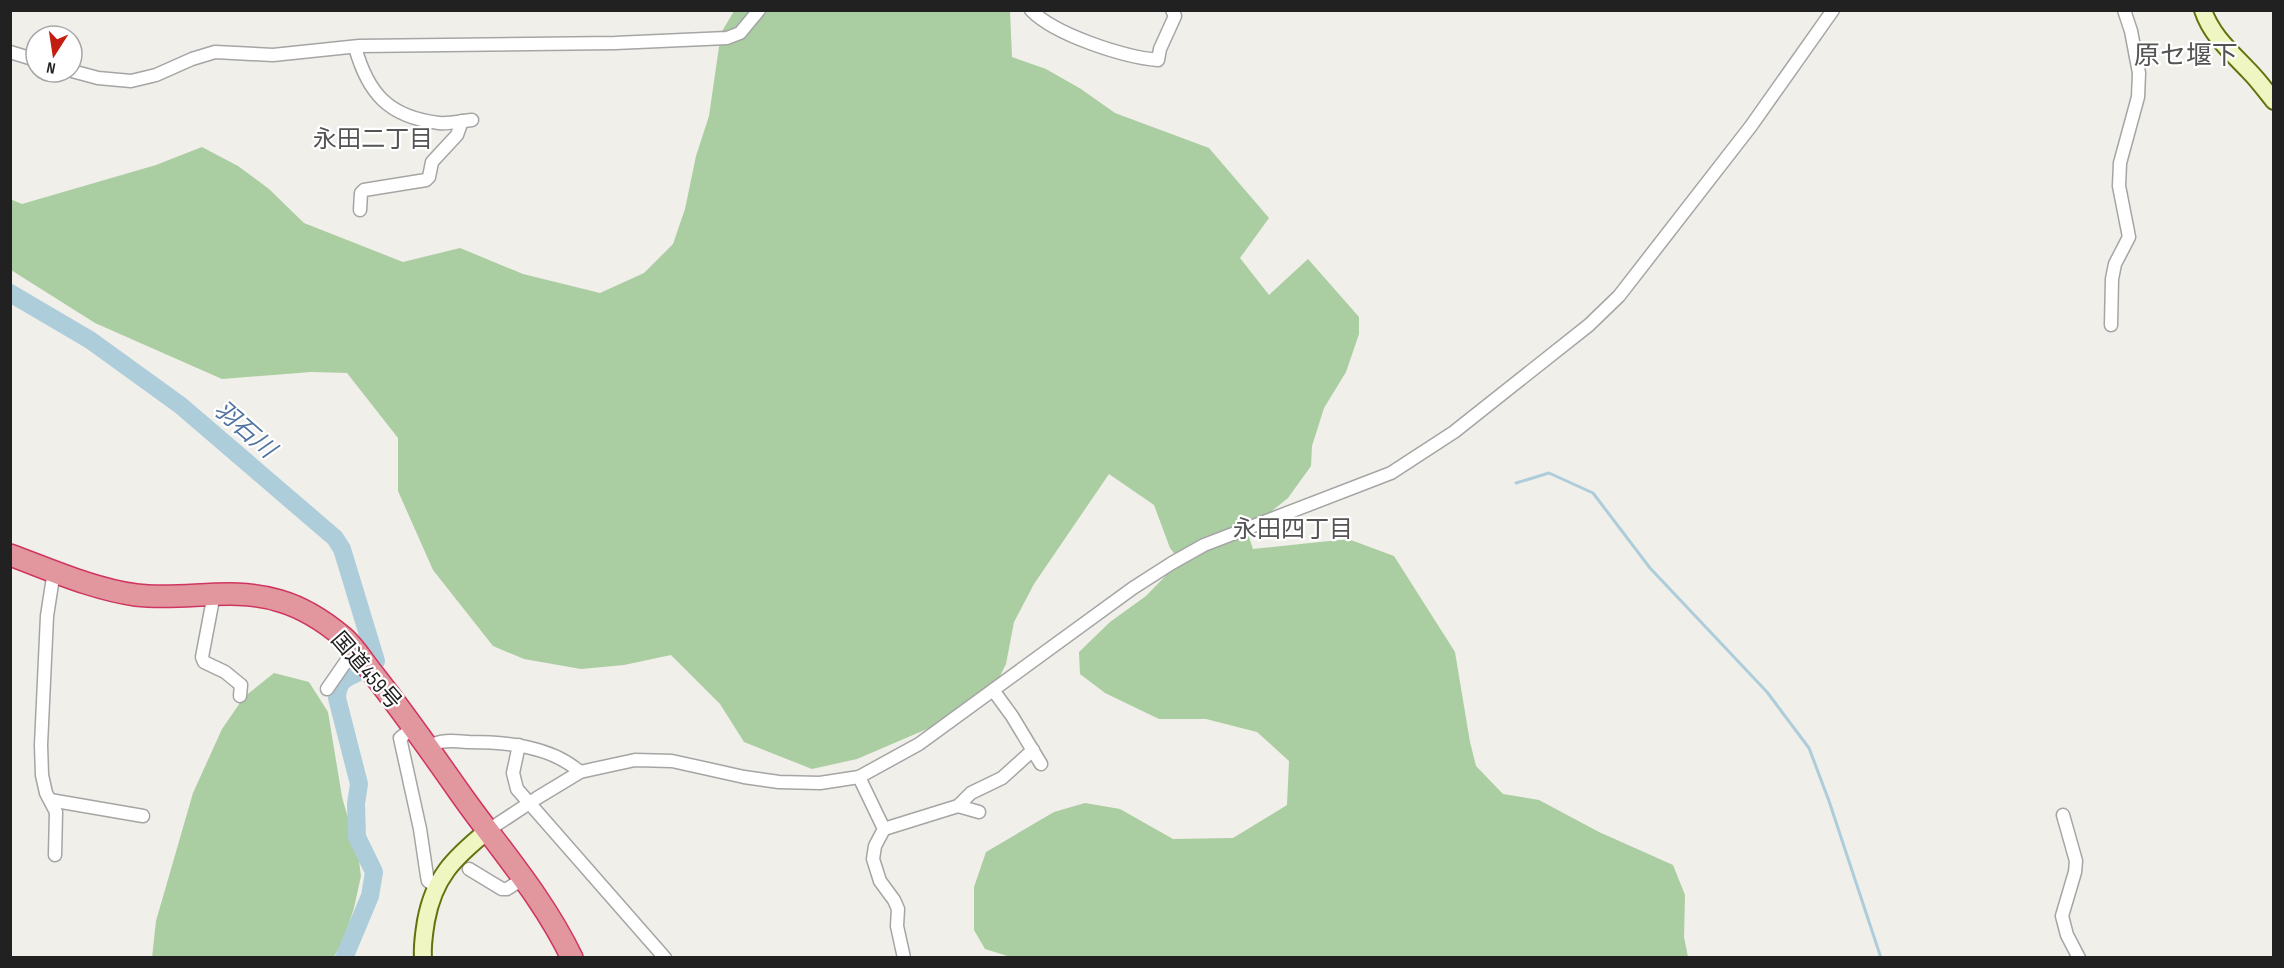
<svg xmlns="http://www.w3.org/2000/svg" width="2284" height="968" viewBox="0 0 2284 968" font-family="'Sofia Sans Condensed','Noto Sans JP',sans-serif">
<style>
.forest{fill:#aacda1}
.lines{fill:none;stroke-linecap:round;stroke-linejoin:round}
.stream{stroke:#adcddb;stroke-width:3}
.river{stroke:#adcddb;stroke-width:18}
.street-casing{stroke:#a5a5a5;stroke-width:15}
.secondary-casing{stroke:#60730d;stroke-width:20}
.highway-casing{stroke:#cf365f;stroke-width:24}
.street{stroke:#fff;stroke-width:12}
.secondary{stroke:#eff6c2;stroke-width:16}
.highway{stroke:#e2979f;stroke-width:21}
.labels{text-anchor:middle;stroke-width:4.5;stroke-linejoin:round;paint-order:stroke}
.street-label{font-size:22px;fill:#212121;stroke:#fff}
.neighbourhood-label{font-size:24px;fill:#545454;stroke:#fff}
.water-label{font-size:24px;font-style:italic;fill:#5174a3;stroke:#fff}
.quarter-label{font-size:26px;fill:#545454;stroke:#fff}
</style>
<rect width="100%" height="100%" fill="#f1efe9"/>
<g class="forest">
<path d="M734 11H1010L1012 57 1046 69 1081 89 1115 113 1209 148 1269 218 1240 258 1269 295 1308 259 1359 317V334L1346 372 1324 408 1312 446 1311 466 1288 498 1247 531 1253 549 1348 539 1394 556 1455 652 1470 742 1476 766 1503 794 1539 800 1599 832 1673 865 1685 895 1684 937 1688 957 1014 958 985 949 974 930V887L986 852 1054 812 1085 803 1120 809 1173 839 1233 838 1287 805 1289 761 1257 732 1206 719H1159L1105 693 1080 674 1079 652 1110 622 1146 596 1180 561 1170 548 1154 505 1109 474 1034 584 1014 622 1006 664 993 690 941 723 857 759 812 769 744 742 720 704 671 655 624 665 581 669 524 659 493 646 433 570 398 491V438L347 373 311 372 222 379 95 323 11 270 10 199 22 204 156 165 202 147 238 166 269 189 304 223 403 262 460 248 523 274 600 293 644 273 673 244 685 209 696 156 709 116 721 33Z"/>
<path d="M274 673 309 682 328 712 342 797 358 853 361 876 354 908 344 938 334 957 152 958 156 921 193 793 222 729 244 697Z"/>
</g>
<g class="lines">
<path class="stream" d="M1516 483 1549 473 1593 493 1650 568 1767 692 1809 748 1829 801 1881 958"/>
<g class="river">
<path d="M10 293 90 340 180 405 335 538 342 549 376 661"/>
<path d="M344 958 370 896 374 872 357 837 356 804 359 784 337 698C338 682 343 679 357 673"/>
</g>
<g class="street-casing">
<g id="street">
<path d="M1031 10C1055 35 1124 57 1158 60L1160 49 1175 16 1172 10"/>
<path d="M355 47C368 94 389 117 439 123 449 124 461 121 472 120"/>
<path d="M10 52 36 60"/>
<path d="M72 71 98 78 131 81 156 75 192 59 215 52 273 55 359 46 615 43 727 38 740 33 759 10"/>
<path d="M360 210 361 193 364 190 426 180 429 177 432 162 457 135 462 121"/>
<path d="M2111 325 2112 279 2115 264 2129 237 2119 186 2120 163 2138 97 2139 73 2131 31 2124 10"/>
<path d="M54 571 47 616 41 745 42 775 46 793 56 812 55 855"/>
<path d="M214 594 202 657 204 662 225 672 241 685 240 696"/>
<path d="M327 689 354 650"/>
<path d="M993 690 1012 716 1041 764"/>
<path d="M414 727 400 738 420 829 427 876 428 881 436 887"/>
<path d="M519 745 513 773 517 789 665 958"/>
<path d="M428 747C441 739 454 741 469 742 506 742 551 746 580 772"/>
<path d="M859 777 884 829 875 846 873 859 880 881 894 900 898 909 897 926 904 958"/>
<path d="M50 800 143 816"/>
<path d="M958 806 979 812"/>
<path d="M2063 815 2076 861 2075 872 2062 916 2067 935 2079 958"/>
<path d="M884 829 958 806 971 793 1002 778 1033 750"/>
<path d="M487 831 537 798 580 772 635 760 672 761 744 777 779 782 820 783 859 777 919 744 1133 588 1172 563 1204 545 1391 473 1454 432 1589 325 1619 296 1751 126 1833 10"/>
<path d="M469 869 502 889H507L523 879"/>
</g>
</g>
<g class="secondary-casing">
<g id="secondary">
<path d="M2203 10C2211 35 2232 53 2249 71 2258 80 2266 91 2274 101"/>
<path d="M423 958C422 945 424 933 426 921 434 877 454 858 487 831"/>
</g>
</g>
<g class="highway-casing">
<path id="highway" d="M10 555C51 570 93 589 136 595 184 601 233 586 280 601 304 608 324 621 343 637 355 647 364 663 374 675 404 713 432 753 460 793 498 847 543 897 572 958"/>
</g>
<use href="#street" class="street"/>
<use href="#secondary" class="secondary"/>
<use href="#highway" class="highway"/>
</g>
<g class="labels">
<g class="street-label">
<text transform="translate(367 670) rotate(49)" y="8">国道459号</text>
</g>
<g class="neighbourhood-label">
<text x="373" y="147">永田二丁目</text>
<text x="1293" y="537">永田四丁目</text>
</g>
<g class="water-label">
<text transform="translate(245 429) rotate(41)" y="8">羽石川</text>
</g>
<g class="quarter-label">
<text x="2186" y="64">原セ堰下</text>
</g>
</g>
<rect width="2284" height="968" fill="none" stroke="#212121" stroke-width="24"/>
<g transform="translate(54 54) rotate(192)"><circle r="28" fill="#ffffff" stroke="#a6a6a6" stroke-width="1.5"/>
<path d="M0-4.5L10 22L0 15L-10 22Z" fill="#c31d0f"/>
<text y="-9" font-size="16" font-weight="bold" text-anchor="middle" fill="#212121">N</text>
</g>
</svg>
